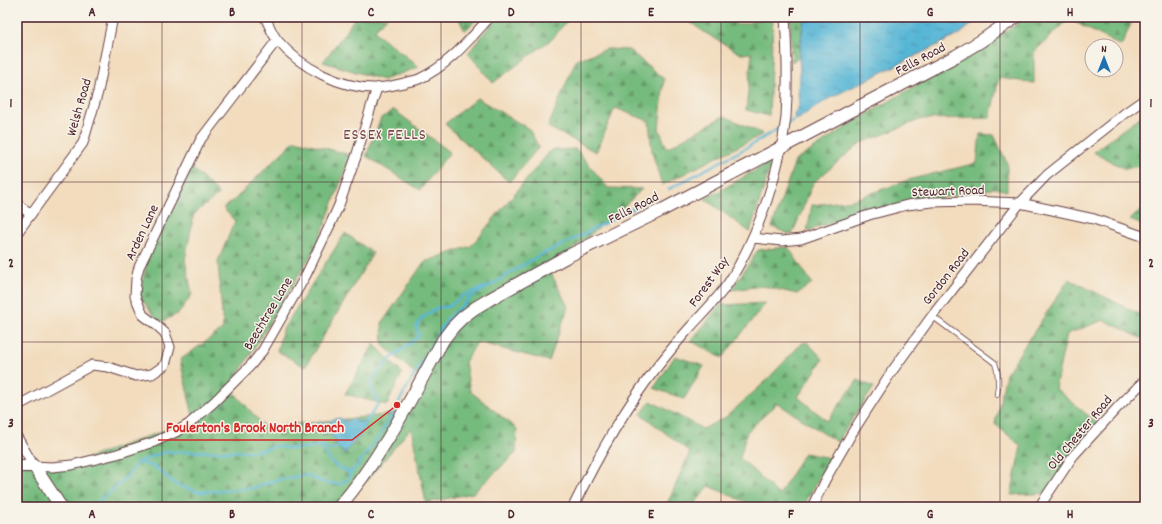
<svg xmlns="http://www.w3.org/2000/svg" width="1162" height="524" viewBox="0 0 1162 524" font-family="Dekko,sans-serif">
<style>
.forest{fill:url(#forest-firs);stroke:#606d54}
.water{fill:url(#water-ripples);stroke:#506a80}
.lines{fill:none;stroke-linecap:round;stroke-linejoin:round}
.stream{stroke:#57b6d6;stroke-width:2.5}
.service-casing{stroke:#633b41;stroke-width:6}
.minor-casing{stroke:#633b41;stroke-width:11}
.tertiary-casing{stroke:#633b41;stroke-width:14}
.service{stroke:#fff;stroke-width:4.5}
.minor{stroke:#fff;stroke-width:9}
.tertiary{stroke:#fff;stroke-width:12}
.grid{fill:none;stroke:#4a1f2b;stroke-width:1;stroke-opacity:0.55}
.labels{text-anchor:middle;stroke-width:3;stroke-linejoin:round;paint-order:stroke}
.street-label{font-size:14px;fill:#4a1f2b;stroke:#f7f3e8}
.quarter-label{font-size:16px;letter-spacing:1px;fill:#7c464a;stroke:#f7f3e8}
.leader{fill:none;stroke:#d62828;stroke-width:1.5}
.callout-dot{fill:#d62828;stroke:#f7f3e8;stroke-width:1.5}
.callout-label{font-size:15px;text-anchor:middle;font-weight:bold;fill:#d62828;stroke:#f7f3e8;stroke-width:3;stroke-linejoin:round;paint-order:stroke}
.neatline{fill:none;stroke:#4a1f2b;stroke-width:1.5}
.grid-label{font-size:13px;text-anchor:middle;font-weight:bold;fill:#4a1f2b}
</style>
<defs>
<pattern id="forest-firs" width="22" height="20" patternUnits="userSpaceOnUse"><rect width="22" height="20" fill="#76bb7e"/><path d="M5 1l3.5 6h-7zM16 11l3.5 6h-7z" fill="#639767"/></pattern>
<pattern id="water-ripples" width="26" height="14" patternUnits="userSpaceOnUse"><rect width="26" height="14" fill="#57b6d6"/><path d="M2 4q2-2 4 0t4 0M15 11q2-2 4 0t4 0" fill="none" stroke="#4a93ae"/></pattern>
</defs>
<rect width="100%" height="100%" fill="#f7f3e8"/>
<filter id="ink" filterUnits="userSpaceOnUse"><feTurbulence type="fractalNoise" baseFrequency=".025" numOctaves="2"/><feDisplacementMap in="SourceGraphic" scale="8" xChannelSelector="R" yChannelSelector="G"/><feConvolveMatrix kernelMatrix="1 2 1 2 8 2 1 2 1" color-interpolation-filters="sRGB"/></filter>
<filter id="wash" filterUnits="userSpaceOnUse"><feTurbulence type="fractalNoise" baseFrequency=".012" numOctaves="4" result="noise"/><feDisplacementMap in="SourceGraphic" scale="16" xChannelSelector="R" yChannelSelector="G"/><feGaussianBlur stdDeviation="0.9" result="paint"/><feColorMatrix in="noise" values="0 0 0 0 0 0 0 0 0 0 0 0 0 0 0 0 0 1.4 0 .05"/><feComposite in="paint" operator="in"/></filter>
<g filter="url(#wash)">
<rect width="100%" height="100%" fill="#f2dcbd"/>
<g class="forest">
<path d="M355 17H387L374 31 419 67 383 80 323 62 347 30Z"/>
<path d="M458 17H479L465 31Z"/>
<path d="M497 17H570L553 38 493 83 468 53Z"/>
<path d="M683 17H725L737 25 773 17 769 116 746 110 752 53 741 54 704 32Z"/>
<path d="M790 17H804L799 56 792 62Z"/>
<path d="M1027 17H1134L1121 46 1069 19 1034 52V83L999 78 990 118 922 119 859 144 813 183 792 235 772 227 795 161 852 123 985 45Z"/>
<path d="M607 49 629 50 664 79 659 129 667 148 724 116 763 134 662 185 652 152 649 121 615 108 596 152 548 127 576 60Z"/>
<path d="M477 98 529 129 539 147 509 182 445 124Z"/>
<path d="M394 110 450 152 420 190 366 156 381 118Z"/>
<path d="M1145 113V165L1125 169 1093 152Z"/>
<path d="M980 134 994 135 1007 163V191L995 188 858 213 807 231 812 205 853 200 908 180 977 163Z"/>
<path d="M295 140 351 155 317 245 230 388 265 427 404 413 422 380 383 345 382 323 424 262 471 246 551 150 576 149 608 188 642 189 620 210 549 269 568 307 549 361 477 342 465 362 470 391 517 429 516 453 473 493 426 503 411 428 344 507H17V460L65 466 194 420 180 360 223 329 218 261 235 221 223 208 233 201Z"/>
<path d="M772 161 750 232 705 199Z"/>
<path d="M192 168 219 194 194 214 185 260 192 294 179 313 159 323 139 295 151 247Z"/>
<path d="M1145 206V226L1130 220Z"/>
<path d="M345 233 373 253 305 367 277 351 283 329Z"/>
<path d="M788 247 812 283 797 294 763 286 731 290 758 250Z"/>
<path d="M1069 279 1145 317V340L1104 320 1067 334 1055 388 1102 427 1050 493 1011 495 1021 446 995 424 1006 374Z"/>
<path d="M766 303 722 358 691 341 720 305Z"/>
<path d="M807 342 823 359 798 397 827 421 858 380 874 387 837 442 777 403 747 432 740 458 779 495 804 453 830 458 803 507H753L746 502 709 486 692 507H663L669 500 690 452 641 414 651 401 703 429 726 417 765 382 801 344Z"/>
<path d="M374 344 402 373 387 405 345 394Z"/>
<path d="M675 356 704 366 684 399 654 388Z"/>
</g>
<g class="water">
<path d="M804 17H978L972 24 960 34 830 98 805 114 799 119H795L794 114 799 106 798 91 800 75 799 56Z"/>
<path d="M340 418 344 421H350L352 418 357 422 363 421C364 423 365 424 365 427 364 432 350 446 346 452L343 453 340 451C338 447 337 442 335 439 331 433 321 433 315 428L317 423H329L333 419Z"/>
</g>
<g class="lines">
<g class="stream">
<path d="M787 124 795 119"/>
<path d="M669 189 746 148 783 126"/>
<path d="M365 424 378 404 370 383 388 361 419 336 416 327 421 319 436 308 450 306 462 296 486 287"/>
<path d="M322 446 331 450 338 446"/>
<path d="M138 462 155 467 177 485 199 492 254 488 272 481 305 475 326 483 340 484 348 479 351 473"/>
<path d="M92 507 123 481 138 462 164 452 257 451 277 446 292 449 321 446 330 461 338 467 351 473 380 435 424 358 447 319 470 298 538 256 564 244 648 201"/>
</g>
</g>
</g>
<g filter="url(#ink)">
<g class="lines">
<g class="service-casing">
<path id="service" d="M932 316 995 363C999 374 999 384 997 395"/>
</g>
<g class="minor-casing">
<g id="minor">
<path d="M265 17C269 25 272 34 278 41 301 68 342 89 377 88 386 87 396 85 404 83 409 81 415 81 419 79 448 66 469 40 490 17"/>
<path d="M17 204 31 214"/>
<path d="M17 233 83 143 98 92 113 17"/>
<path d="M753 238 782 241 801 239 869 215 907 205 932 202 971 201 1020 203 1094 219 1145 237"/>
<path d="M17 406 92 365 108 367 136 376 152 374 165 365 170 347 165 333 155 324 143 315 135 296 136 279 139 267 201 139 277 40"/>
<path d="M17 437 34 466 52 467 72 465 117 454 154 442 176 432 189 424 214 402 251 365 263 350 306 275 330 225 339 205 356 157 374 97 377 88"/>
<path d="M573 507C597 458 623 410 657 367 667 355 676 343 686 332 701 315 719 298 731 279 759 233 780 171 786 117 788 86 787 48 785 17"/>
<path d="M812 507 825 480 852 433 890 374 932 316 1020 203 1047 175 1125 113 1145 99"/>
<path d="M1039 507 1073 456 1118 407 1145 380"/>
</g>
</g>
<g class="tertiary-casing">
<g id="tertiary">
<path d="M17 466H34L61 507"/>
<path d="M339 507C382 457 411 398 443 340L453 327 463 317 475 308 490 299 566 257 662 210 956 56 981 41 1016 17"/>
</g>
</g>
<use href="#service" class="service"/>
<use href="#minor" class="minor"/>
<use href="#tertiary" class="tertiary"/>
</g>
</g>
<path class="grid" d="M162 17V507M302 17V507M441 17V507M581 17V507M721 17V507M860 17V507M1000 17V507M17 182H1145M17 342H1145"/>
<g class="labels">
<g class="street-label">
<text transform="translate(920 58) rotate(-28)" y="5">Fells Road</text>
<text transform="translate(78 107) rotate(-74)" y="5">Welsh Road</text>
<text transform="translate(948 190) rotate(-2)" y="5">Stewart Road</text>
<text transform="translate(633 207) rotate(-27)" y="5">Fells Road</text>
<text transform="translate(141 232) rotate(-65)" y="5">Arden Lane</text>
<text transform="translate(945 276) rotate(-52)" y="5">Gordon Road</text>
<text transform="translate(708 281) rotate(-54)" y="5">Forest Way</text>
<text transform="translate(267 313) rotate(-59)" y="5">Beechtree Lane</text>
<text transform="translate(1079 432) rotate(-50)" y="5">Old Chester Road</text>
</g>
<g class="quarter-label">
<text x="385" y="139">ESSEX FELLS</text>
</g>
</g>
<path class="leader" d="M397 405L352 440H158"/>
<circle class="callout-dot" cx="397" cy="405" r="4"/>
<g class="callout-label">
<text x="255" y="432">Foulerton's Brook North Branch</text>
</g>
<rect width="1162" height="524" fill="none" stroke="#f7f3e8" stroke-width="44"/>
<g transform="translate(1104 58)"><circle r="19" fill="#f7f3e8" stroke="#b29e9c"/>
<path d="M0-3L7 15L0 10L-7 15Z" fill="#1f6fb2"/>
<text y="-6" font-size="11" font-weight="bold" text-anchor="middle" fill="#4a1f2b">N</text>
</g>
<rect x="22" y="22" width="1118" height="480" class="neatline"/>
<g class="grid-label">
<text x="92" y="16">A</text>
<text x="232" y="16">B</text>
<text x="371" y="16">C</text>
<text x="511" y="16">D</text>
<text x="651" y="16">E</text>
<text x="791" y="16">F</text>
<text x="930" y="16">G</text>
<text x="1070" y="16">H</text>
<text x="11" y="107">1</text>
<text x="1151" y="107">1</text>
<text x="11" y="267">2</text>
<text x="1151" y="267">2</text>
<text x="11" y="427">3</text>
<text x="1151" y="427">3</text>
<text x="92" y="518">A</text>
<text x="232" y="518">B</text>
<text x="371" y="518">C</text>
<text x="511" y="518">D</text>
<text x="651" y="518">E</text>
<text x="791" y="518">F</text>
<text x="930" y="518">G</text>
<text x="1070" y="518">H</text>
</g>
</svg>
